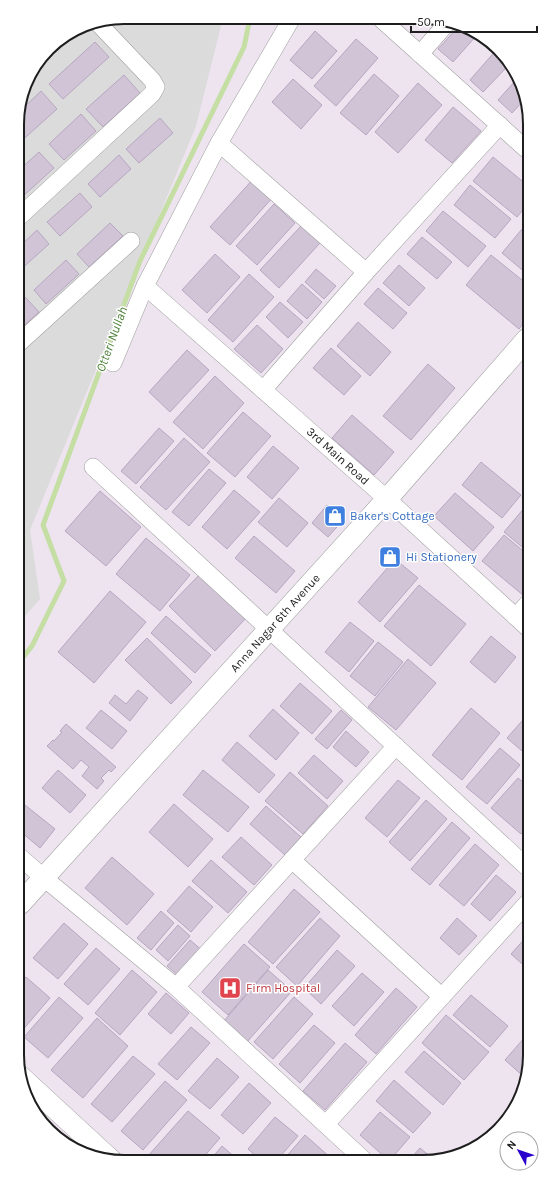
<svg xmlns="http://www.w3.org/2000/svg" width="547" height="1179" viewBox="0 0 547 1179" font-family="Karla,sans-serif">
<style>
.residential{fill:#dbdbdc}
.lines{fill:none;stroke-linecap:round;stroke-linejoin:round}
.stream{stroke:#c4dea4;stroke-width:5}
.building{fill:#d0c4d6;stroke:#b8a6c1}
.minor-casing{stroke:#9f9f9f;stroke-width:18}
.tertiary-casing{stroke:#9f9f9f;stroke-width:22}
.minor{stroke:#fff;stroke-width:17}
.tertiary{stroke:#fff;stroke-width:21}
.labels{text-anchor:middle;stroke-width:3;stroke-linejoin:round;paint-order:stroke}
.street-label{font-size:12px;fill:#1e1e1e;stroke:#fff}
.shop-label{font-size:12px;fill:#366cbe;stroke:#fff;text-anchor:start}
.health-label{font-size:12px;fill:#be3a42;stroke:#fff;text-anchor:start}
.water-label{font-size:13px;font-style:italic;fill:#4c8038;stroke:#fff}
.rim{fill:none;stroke:#1e1e1e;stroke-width:2}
</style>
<rect width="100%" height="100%" fill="#eee4ef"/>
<path class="residential" d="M124 17 223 18 196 126 30 530 40 599 19 623 17 117 28 77 53 44 83 25Z"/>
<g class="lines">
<path class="stream" d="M19 662 32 646 64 581 43 525 140 261 244 47 250 18"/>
</g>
<g class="building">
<path d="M459 26 477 35 453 62 438 49Z"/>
<path d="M315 31 337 51 312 79 290 60Z"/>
<path d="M356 39 378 58 336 106 314 86Z"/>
<path d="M95 42 109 57 63 99 49 84Z"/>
<path d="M497 49 508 66 483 92 470 80Z"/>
<path d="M374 74 399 96 366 135 340 113Z"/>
<path d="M124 75 140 93 103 127 86 109Z"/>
<path d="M293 79 322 105 301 129 272 102Z"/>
<path d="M516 80 526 98 512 113 498 100Z"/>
<path d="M418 83 442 105 398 153 375 132Z"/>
<path d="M41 91 57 109 17 145V117L19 112Z"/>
<path d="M453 107 481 131 452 163 425 140Z"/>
<path d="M81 114 96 131 64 160 49 144Z"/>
<path d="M160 118 173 133 139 163 126 149Z"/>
<path d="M39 152 54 168 21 198 18 194 17 172Z"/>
<path d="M119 155 131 169 100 197 88 184Z"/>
<path d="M493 157 527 185V205L517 217 473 181Z"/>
<path d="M254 178 274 196 230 245 210 227Z"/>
<path d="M470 185 511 219 495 238 454 205Z"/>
<path d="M80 193 92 207 60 236 47 222Z"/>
<path d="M274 204 295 223 257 265 236 246Z"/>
<path d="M443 211 486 246 468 267 426 231Z"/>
<path d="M110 223 123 236 89 267 77 254Z"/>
<path d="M301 226 320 243 279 288 260 270Z"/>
<path d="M522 229 527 234V274L502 253Z"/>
<path d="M37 230 49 244 18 272V248Z"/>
<path d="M422 237 452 262 437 279 407 254Z"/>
<path d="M215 254 240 277 207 313 182 290Z"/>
<path d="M491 255 527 284V319L519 329 466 285Z"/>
<path d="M66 260 79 274 46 304 34 290Z"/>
<path d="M399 265 425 288 409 306 383 283Z"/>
<path d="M316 269 336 286 324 299 305 282Z"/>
<path d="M249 274 274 297 233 342 208 320Z"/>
<path d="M302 284 322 302 307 319 287 301Z"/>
<path d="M378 288 407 313 393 329 364 304Z"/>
<path d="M25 297 39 312 18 331V304Z"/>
<path d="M280 302 303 322 288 338 266 317Z"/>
<path d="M358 322 391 352 370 376 337 346Z"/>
<path d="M257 325 283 349 261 373 234 349Z"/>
<path d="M331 348 361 376 344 395 313 368Z"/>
<path d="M187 350 209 370 170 412 149 392Z"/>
<path d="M428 364 455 388 411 440 383 416Z"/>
<path d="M215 376 244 403 203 449 173 422Z"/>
<path d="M243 412 271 436 235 477 207 453Z"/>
<path d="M352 415 394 452 374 475 332 438Z"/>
<path d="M159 428 174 441 136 484 121 471Z"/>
<path d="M184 438 210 462 166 510 140 487Z"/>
<path d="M273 446 299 468 272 499 247 477Z"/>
<path d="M481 462 521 495 502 518 462 485Z"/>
<path d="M209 469 226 483 189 526 172 512Z"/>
<path d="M234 490 260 512 227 549 202 527Z"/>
<path d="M100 491 141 527 106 566 65 531Z"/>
<path d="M455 493 494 527 473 551 434 516Z"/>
<path d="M279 498 308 523 287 547 258 522Z"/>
<path d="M327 505 344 519 328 537 312 523Z"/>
<path d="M525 507 528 510V552L504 532Z"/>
<path d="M504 535 528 555V591L524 596 482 561Z"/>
<path d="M254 536 295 571 276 593 235 558Z"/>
<path d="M146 538 190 575 160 611 116 574Z"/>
<path d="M395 559 418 578 380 622 358 602Z"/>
<path d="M202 572 248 616 215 651 169 606Z"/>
<path d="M419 585 466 624 431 666 384 626Z"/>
<path d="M110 591 146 622 94 683 58 652Z"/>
<path d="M166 616 211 655 195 673 151 633Z"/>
<path d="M350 622 374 641 349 672 325 652Z"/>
<path d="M491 636 516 657 495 683 470 662Z"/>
<path d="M147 638 192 682 171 704 125 660Z"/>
<path d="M378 642 403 662 375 696 350 676Z"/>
<path d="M408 659 436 683 396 730 368 707Z"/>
<path d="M300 683 332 711 312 734 280 706Z"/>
<path d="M138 690 148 698 130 721 109 703 115 695 126 704Z"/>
<path d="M471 708 500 733 462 780 432 755Z"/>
<path d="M273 709 299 733 276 760 249 736Z"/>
<path d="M101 710 127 731 112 749 86 728Z"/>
<path d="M341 710 352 720 327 749 315 739Z"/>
<path d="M529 713V757L507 738Z"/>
<path d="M66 724 116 767 111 772 109 770 101 778 104 781 97 789 82 776 89 767 81 760 73 769 47 746 53 740 54 741 62 732 60 731Z"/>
<path d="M346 731 369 752 356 767 333 747Z"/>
<path d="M237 742 275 775 259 793 222 760Z"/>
<path d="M500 748 520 765 487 804 466 787Z"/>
<path d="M314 755 343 781 327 799 298 773Z"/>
<path d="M58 770 86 795 70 813 42 788Z"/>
<path d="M203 770 249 807 228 832 183 795Z"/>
<path d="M290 772 328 806 303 834 265 801Z"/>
<path d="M518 778 529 787V825L521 834 491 808Z"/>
<path d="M398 780 420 798 387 837 365 818Z"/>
<path d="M426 800 447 819 410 861 389 842Z"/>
<path d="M20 801 55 829 40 848 20 831Z"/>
<path d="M174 804 213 839 188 867 149 832Z"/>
<path d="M266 806 301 837 285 855 250 824Z"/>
<path d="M452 822 470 838 430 885 411 869Z"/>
<path d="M241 837 272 865 254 885 222 857Z"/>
<path d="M475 844 499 865 464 906 439 885Z"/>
<path d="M112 857 154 894 127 925 85 888Z"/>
<path d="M211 860 247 892 228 913 192 881Z"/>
<path d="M496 875 516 892 490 921 471 904Z"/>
<path d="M189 886 213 907 191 932 167 911Z"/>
<path d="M294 889 320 912 273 964 248 942Z"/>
<path d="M161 911 174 923 151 950 137 938Z"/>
<path d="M320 918 340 936 297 986 276 967Z"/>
<path d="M457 918 477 936 459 955 440 938Z"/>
<path d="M64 923 88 944 58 979 33 958Z"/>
<path d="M178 925 190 936 168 961 156 950Z"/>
<path d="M528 935 529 937V970L511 954Z"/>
<path d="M190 940 203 951 180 977 167 966Z"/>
<path d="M244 944 270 967 228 1015 202 992Z"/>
<path d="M96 948 120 969 88 1005 64 984Z"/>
<path d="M337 950 355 966 321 1004 304 988Z"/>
<path d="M132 970 157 992 120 1035 95 1013Z"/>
<path d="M268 970 292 991 247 1042 223 1022Z"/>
<path d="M362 973 384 992 354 1026 332 1006Z"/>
<path d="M26 977 50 998 21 1032 20 983Z"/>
<path d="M396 988 417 1007 376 1054 355 1035Z"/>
<path d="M166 993 189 1013 171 1034 148 1014Z"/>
<path d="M471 995 508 1026 490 1047 453 1015Z"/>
<path d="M59 997 83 1018 48 1058 24 1037Z"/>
<path d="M294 997 313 1014 273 1059 254 1042Z"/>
<path d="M446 1015 489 1052 464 1080 422 1043Z"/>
<path d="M97 1018 128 1046 83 1098 51 1070Z"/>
<path d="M314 1025 335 1043 300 1083 279 1064Z"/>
<path d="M191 1027 210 1043 177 1080 158 1064Z"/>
<path d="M525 1037 530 1042V1062L524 1077 505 1060Z"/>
<path d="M345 1043 367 1062 325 1110 303 1091Z"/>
<path d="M424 1051 461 1083 443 1105 405 1072Z"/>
<path d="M133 1056 155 1074 112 1122 91 1104Z"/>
<path d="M217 1058 239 1077 210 1109 188 1091Z"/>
<path d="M394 1080 431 1113 413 1133 376 1101Z"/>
<path d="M165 1081 187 1100 143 1150 121 1131Z"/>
<path d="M249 1083 271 1103 243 1134 221 1115Z"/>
<path d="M188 1111 220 1138 201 1160H150L147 1157Z"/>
<path d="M380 1112 410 1137 391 1159H387L360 1135Z"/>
<path d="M275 1117 298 1136 278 1159H259L248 1149Z"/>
<path d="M305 1135 332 1159H284Z"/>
<path d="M222 1146 237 1159H211Z"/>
<path d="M420 1148 432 1158H411Z"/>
</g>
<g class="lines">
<g class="minor-casing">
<g id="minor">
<path d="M381 19 526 149"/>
<path d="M420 54 449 21"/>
<path d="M219 143 366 272"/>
<path d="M18 218 152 94 156 87 152 80 97 22"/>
<path d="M145 286 387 499 528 628"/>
<path d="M18 344 131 241"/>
<path d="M113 363 145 286 219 143 292 18"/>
<path d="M263 390 366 272 500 125"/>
<path d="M93 467 529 869"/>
<path d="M516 617 528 603"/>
<path d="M20 857 44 878 176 987 363 1159"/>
<path d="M292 860 442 997"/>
<path d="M176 987 396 746"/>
<path d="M326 1124 529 901"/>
</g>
</g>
<g class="tertiary-casing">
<g id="tertiary">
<path d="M20 904 387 499 527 339"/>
<path d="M21 1077 111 1160"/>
</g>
</g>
<use href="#minor" class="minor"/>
<use href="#tertiary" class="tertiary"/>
</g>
<defs>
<g id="shop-square" transform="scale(1.15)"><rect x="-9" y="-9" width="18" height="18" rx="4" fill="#3f7fe0" stroke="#fff"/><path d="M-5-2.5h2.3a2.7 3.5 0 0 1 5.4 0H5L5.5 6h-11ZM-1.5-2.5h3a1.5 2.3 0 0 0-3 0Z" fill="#fff"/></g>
<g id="hospital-square" transform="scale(1.15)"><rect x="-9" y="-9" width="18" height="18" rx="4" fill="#e0444e" stroke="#fff"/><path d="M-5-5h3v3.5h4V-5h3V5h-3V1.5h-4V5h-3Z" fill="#fff"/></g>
</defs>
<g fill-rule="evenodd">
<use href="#shop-square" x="335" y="516"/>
<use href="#shop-square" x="390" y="557"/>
<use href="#hospital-square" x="230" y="988"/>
</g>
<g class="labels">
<g class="street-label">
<text transform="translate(338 456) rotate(42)" y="4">3rd Main Road</text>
<text transform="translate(275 623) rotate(-48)" y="4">Anna Nagar 6th Avenue</text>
</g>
<g class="shop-label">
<text x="350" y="520">Baker's Cottage</text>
<text x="406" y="561">Hi Stationery</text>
</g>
<g class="health-label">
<text x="246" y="992">Firm Hospital</text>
</g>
<g class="water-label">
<text transform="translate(111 339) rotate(-70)" y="5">Otteri Nullah</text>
</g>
</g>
<path d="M0 0H547V1179H0ZM124 24H423A100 100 0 0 1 523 124V1055A100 100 0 0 1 423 1155H124A100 100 0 0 1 24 1055V124A100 100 0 0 1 124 24Z" fill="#fff" fill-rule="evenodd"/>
<path class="rim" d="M124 24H423A100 100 0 0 1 523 124V1055A100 100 0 0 1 423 1155H124A100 100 0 0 1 24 1055V124A100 100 0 0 1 124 24Z"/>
<g transform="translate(519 1151) rotate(310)"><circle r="19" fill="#ffffff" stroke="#a5a5a5"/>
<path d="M0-3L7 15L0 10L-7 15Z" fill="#2b00cd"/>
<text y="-6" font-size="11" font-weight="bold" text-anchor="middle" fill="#1e1e1e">N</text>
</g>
<path d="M411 26v6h126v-6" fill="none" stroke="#1e1e1e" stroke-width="2"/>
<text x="417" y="26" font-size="12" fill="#1e1e1e" stroke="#ffffff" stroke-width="3" paint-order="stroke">50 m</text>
</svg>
